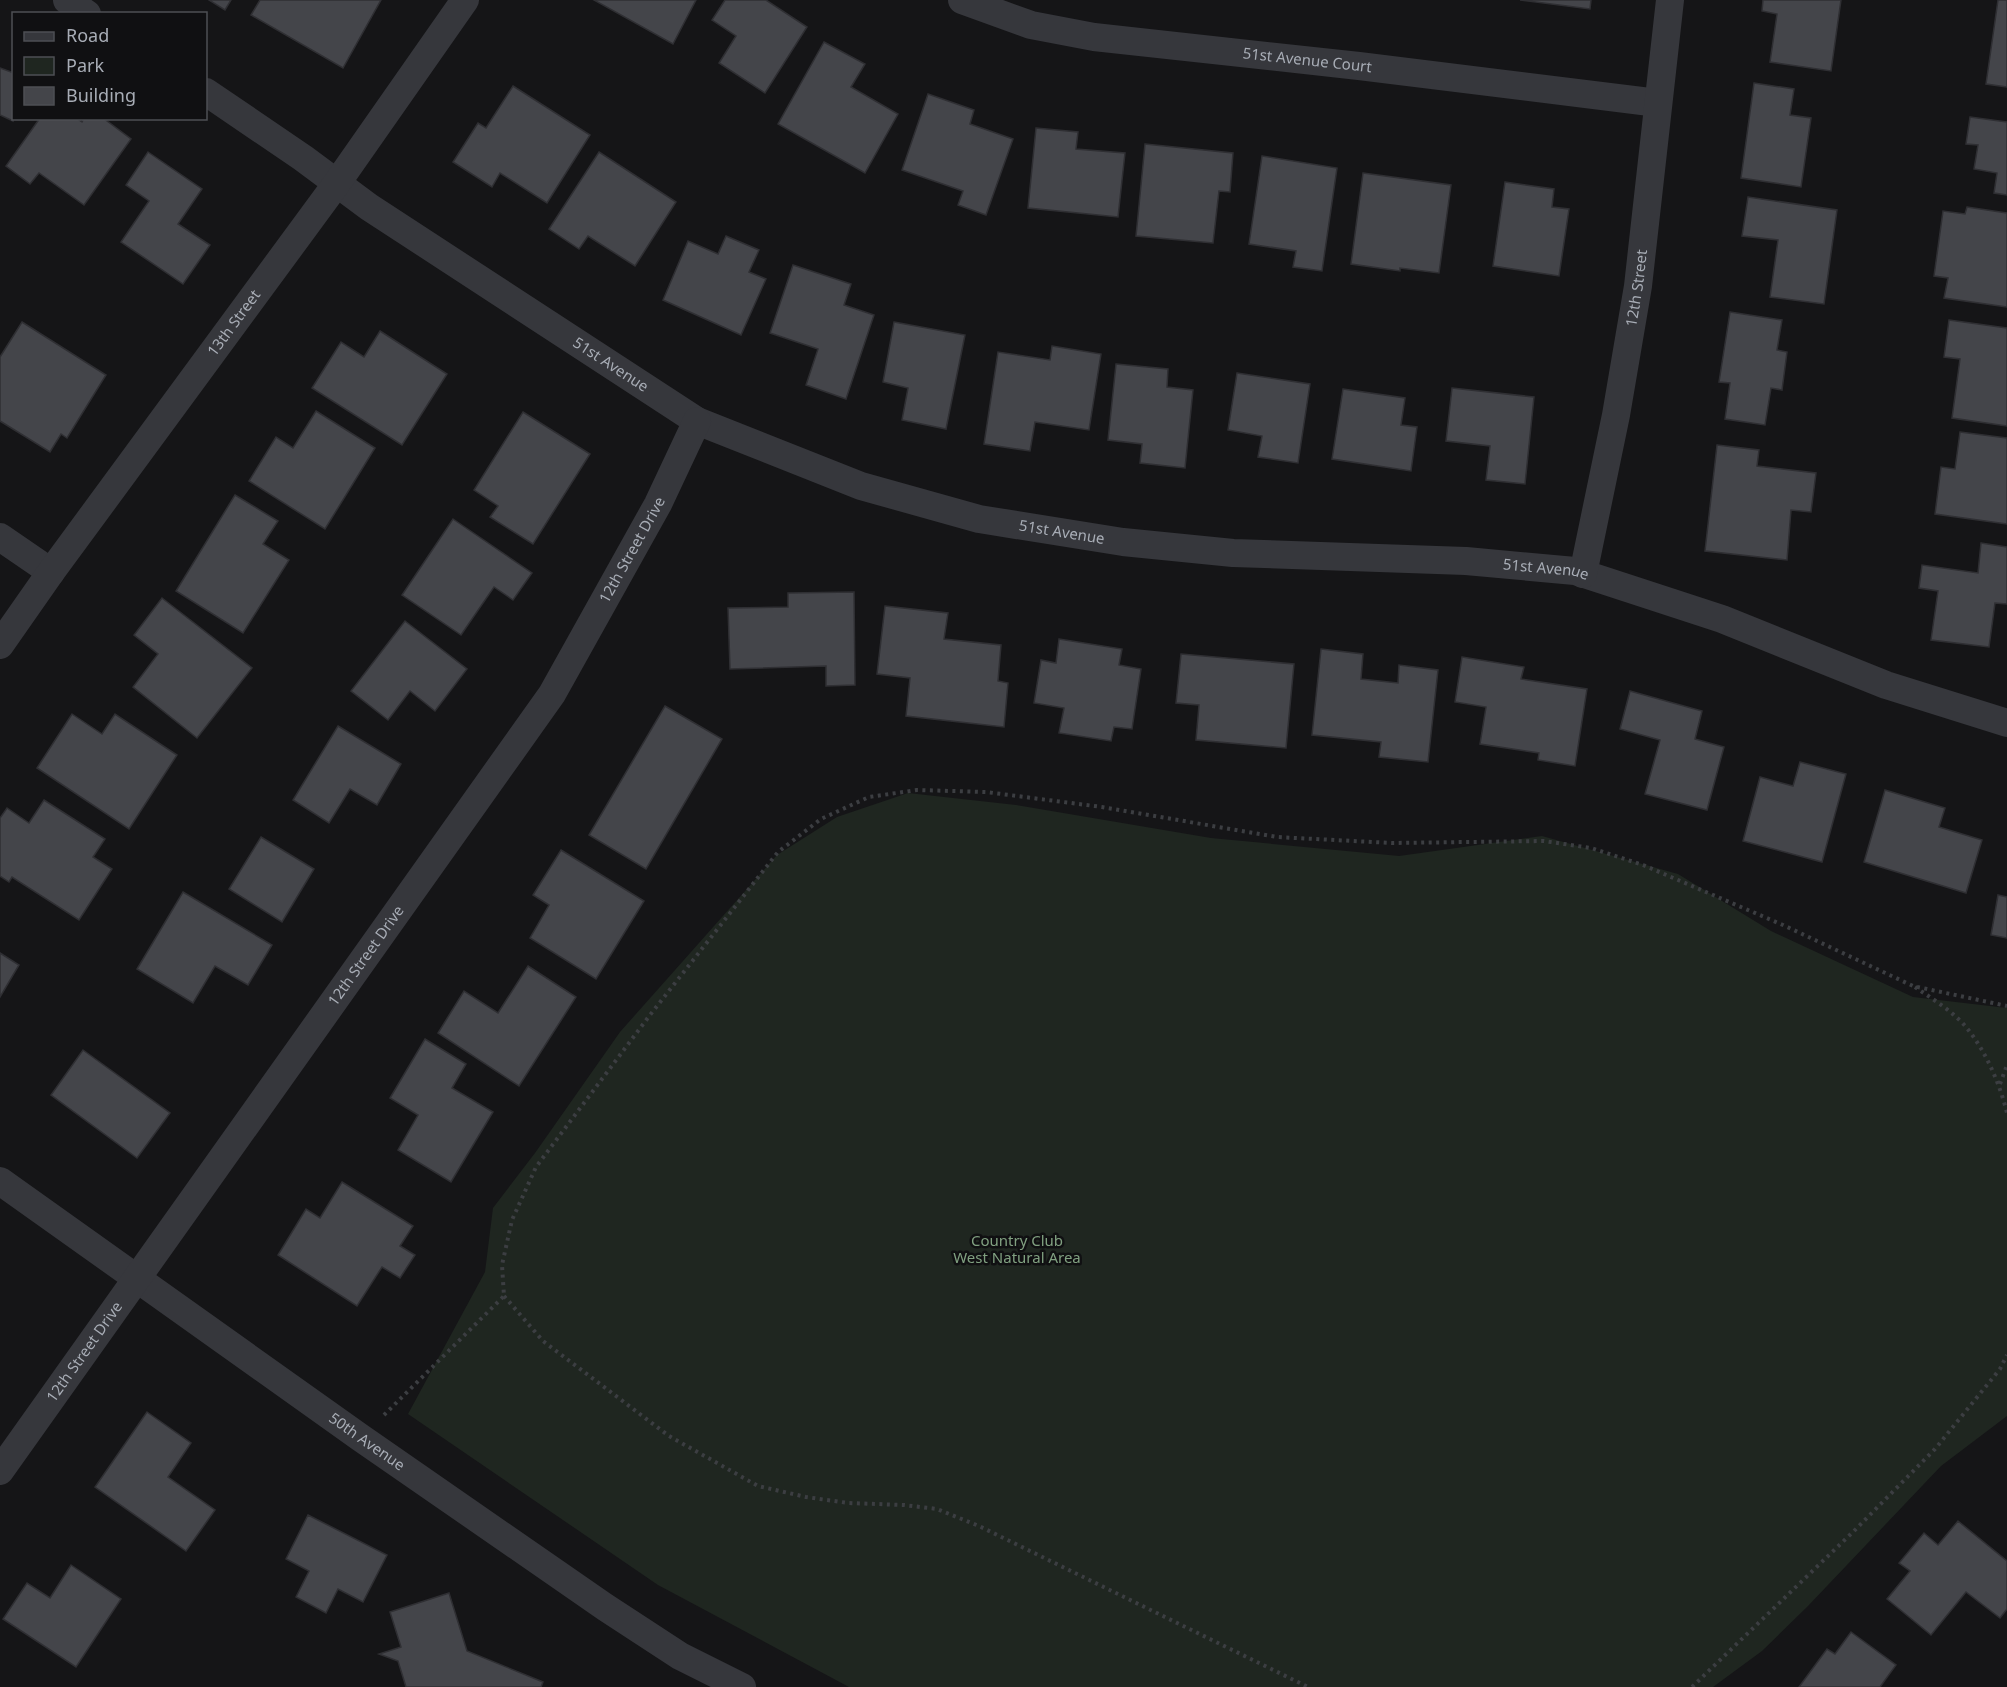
<svg xmlns="http://www.w3.org/2000/svg" width="2007" height="1687" viewBox="0 0 2007 1687" font-family="'Noto Sans',sans-serif">
<style>
.green{fill:#1f2620}
.building{fill:#44454a;stroke:#2f2f33;stroke-width:1.5}
.lines{fill:none;stroke-linecap:round;stroke-linejoin:round}
.path{stroke:#3c3e42;stroke-width:4;stroke-dasharray:3 4.5;stroke-linecap:butt}
.minor{stroke:#36373c;stroke-width:28}
.labels{text-anchor:middle;stroke-width:5;stroke-linejoin:round;paint-order:stroke}
.street-label{font-size:15px;fill:#a8adb6;stroke:#101012}
.park-label{font-size:15px;fill:#80a080;stroke:#101012}
</style>
<rect width="100%" height="100%" fill="#151517"/>
<path class="green" d="M908 793 1016 805 1211 838 1399 856 1542 836 1678 874 1771 931 1913 997 2007 1008V1416L1941 1466 1808 1606 1762 1651 1713 1687H849L658 1585 408 1414 485 1272 493 1208 535 1153 620 1032 777 855 837 817Z"/>
<g class="building">
<path d="M209 0H231L225 10Z"/>
<path d="M260 0H381L343 68 251 15Z"/>
<path d="M594 0H696L673 44Z"/>
<path d="M725 0H766L807 27 765 93 719 63 736 36 712 20Z"/>
<path d="M1520 0H1591L1590 9Z"/>
<path d="M1763 0H1841L1831 71 1770 62 1777 14 1762 11Z"/>
<path d="M1998 0H2007V87L1986 84Z"/>
<path d="M824 42 865 64 851 87 898 114 865 173 778 124Z"/>
<path d="M0 68 14 73 13 121 0 115Z"/>
<path d="M1754 83 1794 89 1790 115 1811 118 1801 187 1741 178Z"/>
<path d="M513 86 590 135 547 203 500 173 492 187 453 162 478 123 486 128Z"/>
<path d="M928 94 974 110 970 124 1013 139 986 215 958 205 963 191 902 170Z"/>
<path d="M1970 117 2007 122V195L1994 193 1997 173 1974 169 1978 145 1966 144Z"/>
<path d="M40 118H76L82 122 84 118H103L131 139 84 205 39 173 30 184 6 166Z"/>
<path d="M1036 128 1078 132 1076 149 1125 153 1118 217 1028 208Z"/>
<path d="M1145 144 1233 153 1230 192 1219 191 1213 243 1136 236Z"/>
<path d="M148 152 202 189 178 224 210 245 183 284 121 242 149 201 126 185Z"/>
<path d="M599 152 676 202 635 266 588 236 579 249 549 229Z"/>
<path d="M1262 156 1337 168 1322 271 1293 267 1296 251 1249 244Z"/>
<path d="M1363 173 1451 185 1439 273 1400 268V271L1351 264Z"/>
<path d="M1505 182 1554 189 1552 207 1569 209 1559 276 1493 266Z"/>
<path d="M1748 197 1837 210 1824 304 1770 297 1778 240 1742 236Z"/>
<path d="M1967 207 2007 213V307L1944 298 1948 278 1934 276 1943 211 1965 214Z"/>
<path d="M726 236 759 250 749 272 766 279 741 335 663 300 688 241 718 254Z"/>
<path d="M793 265 851 284 844 305 874 315 846 399 806 385 818 349 770 333Z"/>
<path d="M1730 312 1782 320 1777 350 1787 352 1782 390 1771 388 1765 425 1725 419 1730 383 1719 382Z"/>
<path d="M1949 320 2007 328V426L1952 418 1960 359 1944 357Z"/>
<path d="M22 322 106 375 67 438 61 434 50 452 0 421V357Z"/>
<path d="M894 322 965 335 946 429 902 420 908 388 883 382Z"/>
<path d="M380 331 447 374 402 445 312 388 341 342 364 357Z"/>
<path d="M1052 346 1101 354 1089 430 1035 422 1030 451 984 444 998 352 1050 360Z"/>
<path d="M1116 364 1168 369 1167 387 1193 390 1185 468 1140 463 1142 444 1108 440Z"/>
<path d="M1237 373 1310 384 1298 463 1258 457 1262 436 1228 430Z"/>
<path d="M1452 388 1534 397 1525 484 1486 480 1490 446 1446 441Z"/>
<path d="M1343 389 1405 398 1401 425 1417 427 1411 471 1332 459Z"/>
<path d="M316 411 375 448 325 529 249 481 276 437 293 448Z"/>
<path d="M523 412 590 454 533 544 490 517 498 506 474 490Z"/>
<path d="M1960 432 2007 438V524L1935 514 1941 467 1955 469Z"/>
<path d="M1717 445 1759 450 1757 466 1816 473 1811 512 1791 510 1787 560 1705 551Z"/>
<path d="M235 495 278 521 263 544 289 560 243 633 176 591Z"/>
<path d="M453 519 532 573 513 600 494 587 461 635 402 595Z"/>
<path d="M1981 543 2007 547V604L1995 603 1989 647 1931 640 1938 591 1919 588 1922 565 1978 573Z"/>
<path d="M854 592 855 685 826 686V666L730 669 728 608 788 607V593Z"/>
<path d="M162 598 252 668 197 738 133 687 158 654 134 635Z"/>
<path d="M885 606 948 613 944 639 1001 645 998 681 1008 683 1004 727 906 716 910 678 877 674Z"/>
<path d="M405 621 467 669 435 711 410 691 388 720 351 691Z"/>
<path d="M1059 639 1122 649 1119 665 1141 669 1132 729 1114 727 1111 741 1059 733 1064 708 1034 703 1041 660 1056 663Z"/>
<path d="M1321 649 1363 654 1361 679 1398 683 1399 665 1438 670 1428 762 1379 757 1381 742 1312 735Z"/>
<path d="M1181 654 1294 664 1286 748 1196 740 1199 705 1176 703Z"/>
<path d="M1462 657 1524 667 1521 679 1587 689 1575 766 1538 760 1539 753 1480 744 1486 707 1455 702Z"/>
<path d="M1630 691 1702 711 1695 739 1724 747 1707 810 1645 794 1660 740 1620 729Z"/>
<path d="M665 706 722 739 646 869 589 835Z"/>
<path d="M72 714 102 734 115 714 177 755 129 829 37 768Z"/>
<path d="M338 726 401 764 377 805 350 789 329 823 293 800Z"/>
<path d="M1800 762 1846 774 1822 862 1743 841 1760 777 1793 786Z"/>
<path d="M1885 790 1945 808 1939 827 1982 840 1966 893 1864 862Z"/>
<path d="M44 800 105 839 93 857 112 869 79 920 12 877 9 882 0 876V818L7 808 29 823Z"/>
<path d="M261 837 314 869 282 922 229 889Z"/>
<path d="M561 850 644 901 596 979 530 938 549 905 533 895Z"/>
<path d="M183 892 272 945 248 985 215 966 193 1003 137 969Z"/>
<path d="M1998 895 2007 897V938L1991 935Z"/>
<path d="M0 953 19 965 0 997Z"/>
<path d="M528 966 576 997 519 1086 438 1033 464 991 498 1013Z"/>
<path d="M425 1039 466 1064 452 1088 493 1112 451 1182 398 1150 418 1115 390 1098Z"/>
<path d="M83 1050 170 1113 137 1158 51 1095Z"/>
<path d="M342 1182 413 1226 400 1246 415 1255 400 1278 382 1267 357 1306 278 1255 306 1209 320 1218Z"/>
<path d="M147 1412 191 1443 168 1477 215 1510 186 1551 95 1487Z"/>
<path d="M308 1515 387 1555 363 1602 338 1589 326 1613 296 1597 309 1571 286 1559Z"/>
<path d="M1958 1521 2007 1561V1609L2000 1618 1966 1592 1931 1635 1887 1599 1910 1571 1899 1563 1924 1533 1938 1545Z"/>
<path d="M71 1565 121 1599 76 1667 3 1619 27 1583 50 1598Z"/>
<path d="M449 1593 467 1651 543 1682 541 1687H406L398 1661 379 1654 401 1647 390 1612Z"/>
<path d="M1851 1632 1896 1665 1880 1687H1799L1827 1649 1835 1654Z"/>
</g>
<g class="lines">
<g class="path">
<path d="M1915 987C1934 1000 1957 1014 1970 1032 1988 1056 2000 1085 2007 1113"/>
<path d="M2000 1084 2007 1065"/>
<path d="M504 1296 543 1341 669 1436 758 1486 806 1497 848 1503 904 1505 937 1509 979 1526 1308 1687"/>
<path d="M384 1415 504 1296 502 1265 512 1220 536 1167 650 1015 778 852 821 819 869 797 917 790 986 792 1102 807 1277 837 1392 843 1544 841 1591 848 1643 865 1783 925 1913 986 2007 1006"/>
<path d="M1692 1687 1854 1531 1935 1449 2000 1369 2007 1355"/>
</g>
<g class="minor">
<path d="M67 0 87 14"/>
<path id="s1" d="M962 0 1031 25 1094 37 1359 66 1658 103"/>
<path id="s2" d="M206 92 303 158 369 207 697 421 861 486 979 519 1123 542 1233 553 1466 561 1575 571 1722 619 1886 685 2007 723"/>
<path d="M0 537 51 572"/>
<path id="s3" d="M1583 574 1616 415 1638 286 1670 0"/>
<path id="s4" d="M0 645 51 572 337 183 465 0"/>
<path id="s5" d="M0 1181 361 1438 605 1607 680 1656 742 1687"/>
<path id="s6" d="M0 1471 552 694 658 504 697 421"/>
</g>
</g>
<g class="labels">
<g class="street-label">
<text dy="5" stroke="none"><textPath href="#s1" startOffset="352">51st Avenue Court</textPath></text>
<text dy="5" stroke="none"><textPath href="#s3" startOffset="291">12th Street</textPath></text>
<text dy="5" stroke="none"><textPath href="#s4" startOffset="398">13th Street</textPath></text>
<text dy="5" stroke="none"><textPath href="#s2" startOffset="488">51st Avenue</textPath></text>
<text dy="5" stroke="none"><textPath href="#s2" startOffset="974">51st Avenue</textPath></text>
<text dy="5" stroke="none"><textPath href="#s6" startOffset="1118">12th Street Drive</textPath></text>
<text dy="5" stroke="none"><textPath href="#s2" startOffset="1460">51st Avenue</textPath></text>
<text dy="5" stroke="none"><textPath href="#s6" startOffset="632">12th Street Drive</textPath></text>
<text dy="5" stroke="none"><textPath href="#s6" startOffset="146">12th Street Drive</textPath></text>
<text dy="5" stroke="none"><textPath href="#s5" startOffset="450">50th Avenue</textPath></text>
</g>
<g class="park-label">
<text x="1017" y="1246">Country Club<tspan x="1017" dy="17">West Natural Area</tspan></text>
</g>
</g>
<rect x="12" y="12" width="195" height="108" fill="#101012" stroke="#4d4f54" stroke-width="1.5"/>
<rect x="24" y="32" width="30" height="9" fill="#36373c" stroke="#4d4f54" stroke-width="1.5"/>
<text x="66" y="42" font-size="18" fill="#a8adb6">Road</text>
<rect x="24" y="57" width="30" height="18" fill="#1f2620" stroke="#4d4f54" stroke-width="1.5"/>
<text x="66" y="72" font-size="18" fill="#a8adb6">Park</text>
<rect x="24" y="87" width="30" height="18" fill="#44454a" stroke="#4d4f54" stroke-width="1.5"/>
<text x="66" y="102" font-size="18" fill="#a8adb6">Building</text>
</svg>
